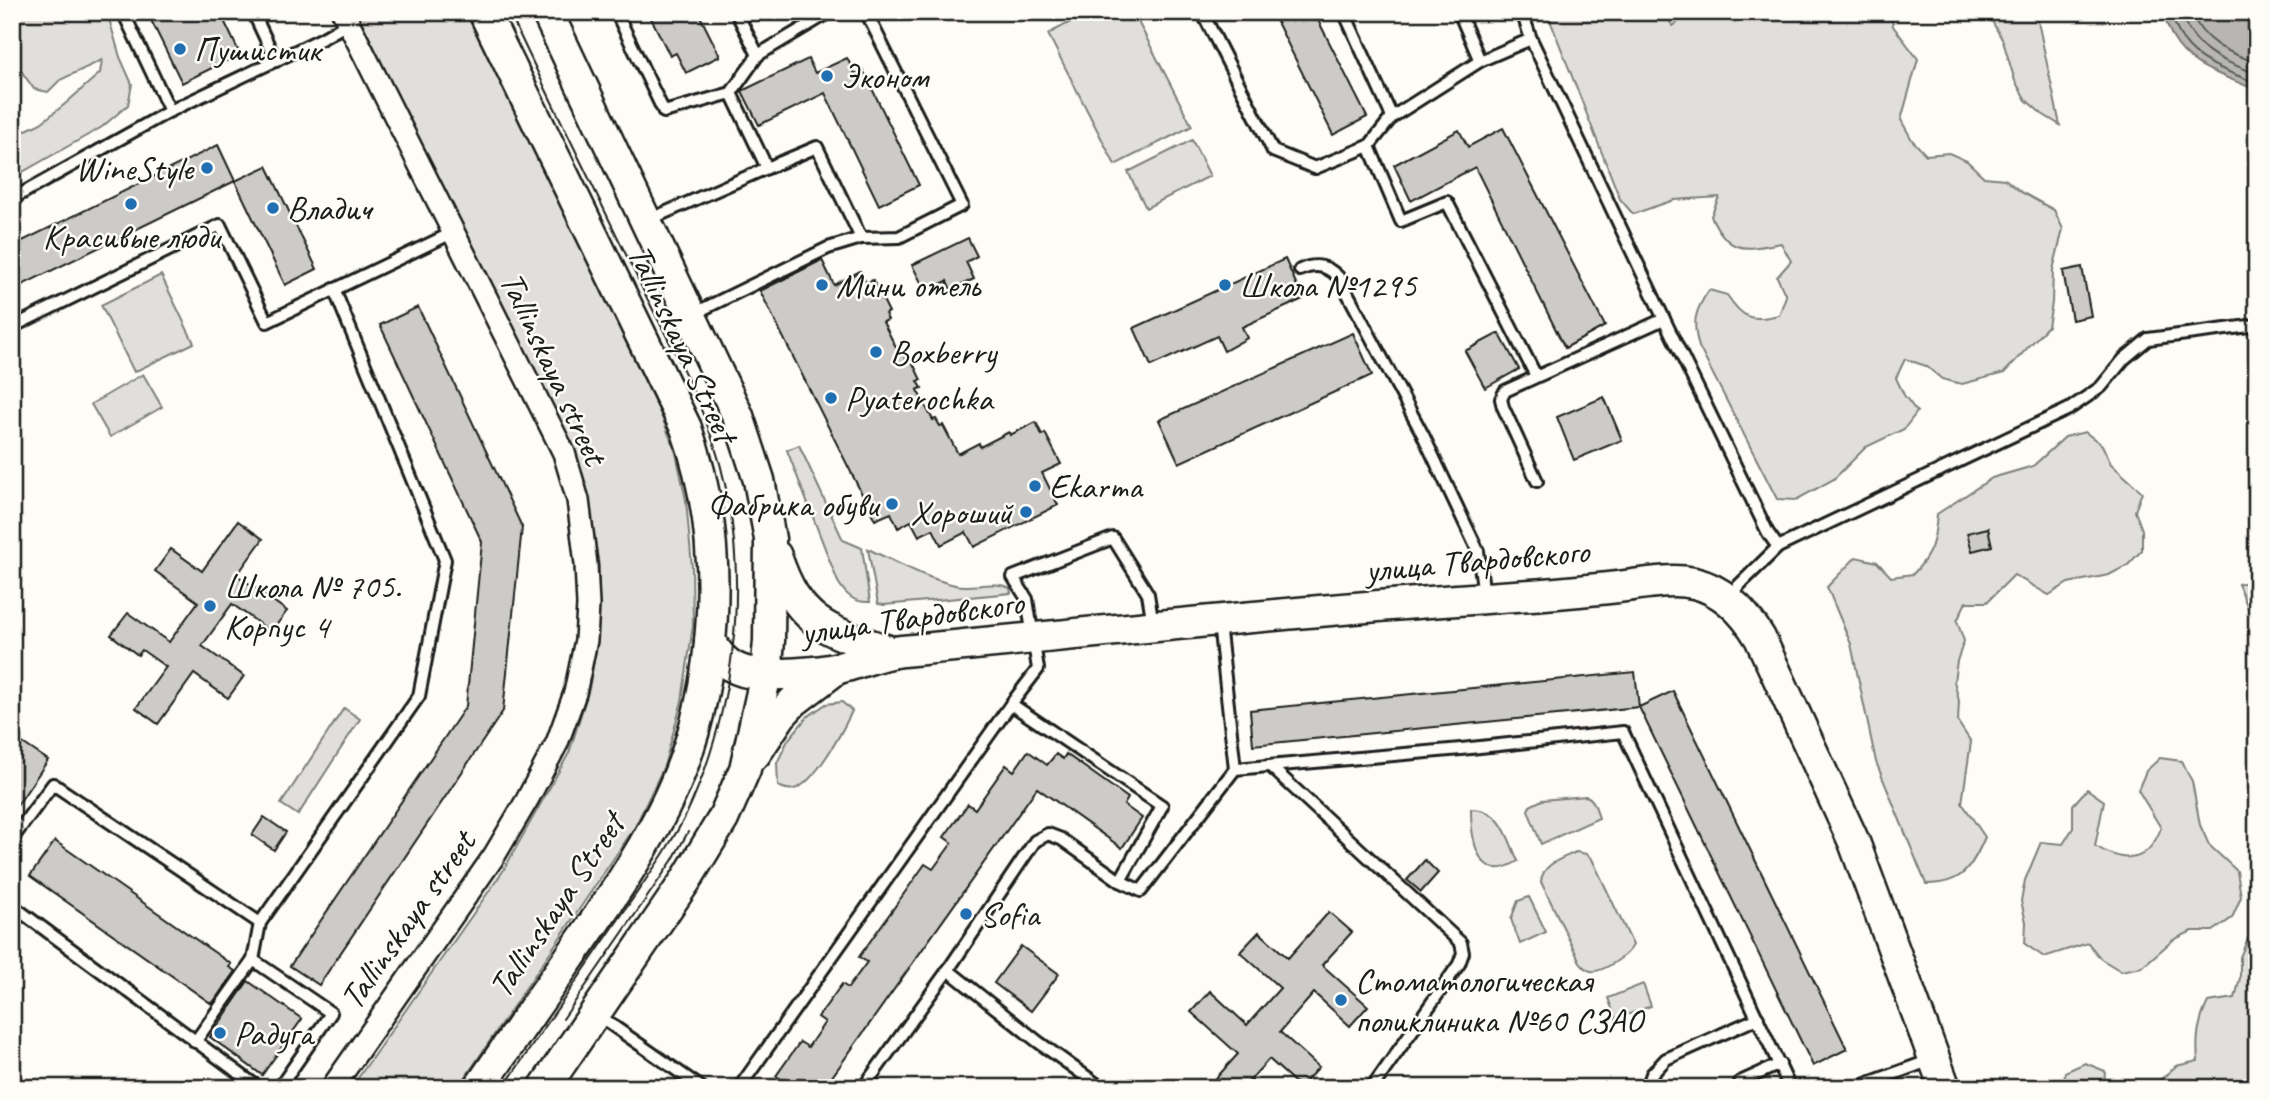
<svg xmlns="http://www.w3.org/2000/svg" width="2269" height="1100" viewBox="0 0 2269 1100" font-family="Caveat,sans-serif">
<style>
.green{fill:#e0dfdb;stroke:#7e7e7c;stroke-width:2}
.water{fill:#b7b6b2;stroke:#797876;stroke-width:2}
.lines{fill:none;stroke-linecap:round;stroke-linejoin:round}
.shore{stroke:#5a5a58;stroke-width:2}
.building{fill:#cccbc8;stroke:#1c1c1c;stroke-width:2}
.lane-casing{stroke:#1c1c1c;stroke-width:16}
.street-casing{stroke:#1c1c1c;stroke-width:26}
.secondary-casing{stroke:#1c1c1c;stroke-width:35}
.lane{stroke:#fdfcf7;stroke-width:10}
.street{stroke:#fdfcf7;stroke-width:21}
.secondary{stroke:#fdfcf7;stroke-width:30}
.tram{stroke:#1c1c1c;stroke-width:2}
.poi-dot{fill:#1f6fb2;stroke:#fdfcf7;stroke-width:2.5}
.labels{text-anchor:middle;stroke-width:5;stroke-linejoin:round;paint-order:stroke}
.poi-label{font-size:35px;fill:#1c1c1c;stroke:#fdfcf7;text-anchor:start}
.street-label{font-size:35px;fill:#1c1c1c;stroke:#fdfcf7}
</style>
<rect width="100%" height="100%" fill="#fdfcf7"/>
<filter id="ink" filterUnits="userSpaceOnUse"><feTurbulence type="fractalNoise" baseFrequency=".0143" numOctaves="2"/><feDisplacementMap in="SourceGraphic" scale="14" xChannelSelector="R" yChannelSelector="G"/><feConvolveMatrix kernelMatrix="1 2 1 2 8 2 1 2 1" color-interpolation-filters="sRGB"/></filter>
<g filter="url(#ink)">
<g class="green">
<path d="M12 12H107L120 57 132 84 128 105 102 127 12 178V137L41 123 65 104 100 73 102 60 60 80 48 92 34 89 12 58Z"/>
<path d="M357 12H467L659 410 676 453 686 500 692 567 693 626 682 701 664 766 635 827 458 1088H351L503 871 569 753 589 689 598 639 599 566 589 501 573 452 513 334Z"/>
<path d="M1089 12H1133L1192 126 1115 165 1048 34Z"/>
<path d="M1557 12H1663L1673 26 1691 12H1890L1893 26 1918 59 1901 120 1912 140 1926 155 1949 153 1967 161 1984 177 2005 179 2021 192 2054 210 2063 229 2053 270 2052 303 2048 326 2004 373 1962 384 1942 379 1926 366 1905 359 1896 378 1904 395 1917 412 1904 429 1866 447 1834 479 1796 500 1777 499 1699 347C1692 322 1694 312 1709 290L1727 295C1743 319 1751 322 1779 315L1786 296 1777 277 1791 261 1781 243C1744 250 1729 255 1711 216L1719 197 1674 200 1633 214 1620 199 1550 20Z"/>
<path d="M1987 12H2036L2060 125 2042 114 2026 100 2015 81 2003 41Z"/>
<path d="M1192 140 1210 176 1146 208 1128 172Z"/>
<path d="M161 275 194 343 134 372 101 305Z"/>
<path d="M143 374 162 407 110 437 91 404Z"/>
<path d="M2085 432 2102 445 2111 464 2142 492 2135 511 2142 530V550L2128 565 2109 575 2068 583 2049 595 2014 575 1987 602H1966L1957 621 1964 641 1957 661 1954 681 1959 701 1958 722 1971 742 1962 803 1985 837C1971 869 1962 884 1926 884L1876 762 1851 644 1827 587 1856 557 1877 562 1891 577 1913 574C1932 554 1935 541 1937 514L1992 478 2033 466 2065 437Z"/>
<path d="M799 445 843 540 862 548 870 602C854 603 846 595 838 582L787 450Z"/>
<path d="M868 549C896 562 925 578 955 585 973 589 993 580 1010 588L1011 593 884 605 878 604Z"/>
<path d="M2257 580V629L2238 584Z"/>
<path d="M842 702 852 711C843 730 815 784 794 789 788 791 783 788 778 786L777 763 788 740 807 717 826 704Z"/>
<path d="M344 708 360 719 298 815 281 804Z"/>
<path d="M2160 758 2181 761 2192 781 2200 825 2209 845 2237 871 2241 897 2232 918 2213 931H2192L2173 940 2142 967 2121 971 2101 959 2088 943 2044 957 2025 944 2026 922 2021 901 2025 880 2041 842 2063 844 2073 828V805L2087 789 2104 801 2095 846C2126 864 2147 864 2161 828L2138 790 2146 771Z"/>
<path d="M1586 796C1595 799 1596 810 1599 818L1541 844 1528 810 1530 806 1542 800Z"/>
<path d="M1471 809C1502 809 1507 836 1518 861 1477 887 1471 837 1471 809Z"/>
<path d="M1576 852 1586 854 1592 859 1633 945C1629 955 1602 973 1591 971 1585 970 1585 968 1581 964L1541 882C1542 864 1561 859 1576 852Z"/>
<path d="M1529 897 1546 932 1520 944 1511 919 1518 901Z"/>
<path d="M2248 938 2257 939V1088H2151L2176 1066 2198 1061C2196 1038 2198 1022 2208 1002L2235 998 2240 978V957Z"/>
<path d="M1643 984 1651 1006 1616 1019 1608 998Z"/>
<path d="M2085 1063 2105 1071 2104 1088H2064L2065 1072Z"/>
</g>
<path class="water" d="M2162 12H2257V91C2227 75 2192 71 2173 38 2169 30 2166 21 2162 12Z"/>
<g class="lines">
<g class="shore">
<path d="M2170 12C2173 19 2175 26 2179 33 2194 64 2228 70 2257 84"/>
<path d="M2180 12C2196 52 2219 59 2257 74"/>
<path d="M2191 12C2203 43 2228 52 2257 63"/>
</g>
</g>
<g class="building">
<path d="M147 12H220L240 54 182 83Z"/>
<path d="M662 12H698L720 56 686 73 676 53 670 56 651 18Z"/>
<path d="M1272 12H1314L1367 117 1333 135Z"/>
<path d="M847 58 855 74 863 70 919 185 879 205 825 93 759 125 742 91 808 59 815 73Z"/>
<path d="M1503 128 1605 326 1565 348 1475 167 1411 201 1394 165 1459 130 1468 147Z"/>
<path d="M218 145 235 181 12 290V246Z"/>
<path d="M267 166 317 269 285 285 235 181Z"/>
<path d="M968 238 977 256 966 262 974 279 951 290 947 281 926 292 912 265Z"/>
<path d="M1285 259 1303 299 1242 327 1247 338 1224 351 1217 336 1151 366 1134 328Z"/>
<path d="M822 260 834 285 860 271 866 283 873 280 889 312 885 314 888 320 883 322 899 353 903 352 906 359 910 357 921 380 918 381 922 388 917 390 933 420 936 419 940 426 943 425 958 454 979 443 980 447 1009 432 1010 435 1036 422 1042 435 1045 433 1061 464 1042 473 1058 505 974 547 966 532 941 545 933 529 919 536 911 521 898 528 891 513 875 520 760 291Z"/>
<path d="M2082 267 2091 316 2072 320 2063 271Z"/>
<path d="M418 307 522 527 503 711 319 985 290 966 466 706 482 542 380 325Z"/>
<path d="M1353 333 1372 375 1179 463 1159 420Z"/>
<path d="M1499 333 1519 369 1485 388 1465 351Z"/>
<path d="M1604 397 1622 440 1574 460 1557 417Z"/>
<path d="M238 521 263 539 237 575 287 611 271 632 232 604 202 646 244 676 228 698 194 674 158 724 136 708 166 667 142 650 138 655 111 635 128 613 169 642 198 602 155 571 171 549 202 571Z"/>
<path d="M1988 528 1992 546 1972 551 1967 533Z"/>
<path d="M1635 672 1639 707 1253 745 1250 710Z"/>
<path d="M1673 691 1847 1049 1813 1066 1639 707Z"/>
<path d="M12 736 48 760 12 813Z"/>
<path d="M1028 751 1047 765 1056 754 1063 759 1066 754 1128 798 1124 805 1142 818 1122 848 1037 788 824 1088H778L783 1080 776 1076 800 1042 808 1047 825 1022 818 1017 842 984 848 988 867 962 859 957 925 864 933 869 952 843 944 837 968 804 975 809 1006 765 1014 771Z"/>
<path d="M264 817 286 832 274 850 252 835Z"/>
<path d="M55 841 231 964 229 967 235 971 212 1004 30 876Z"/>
<path d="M1425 860 1438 873 1421 892 1407 880Z"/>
<path d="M1329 912 1352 932 1322 965 1368 1006 1350 1026 1314 993 1280 1032 1319 1067 1300 1087 1269 1059 1243 1088H1207L1238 1054 1191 1012 1210 991 1247 1025 1280 988 1240 952 1259 932 1288 958Z"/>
<path d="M1021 946 1059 974 1031 1011 994 983Z"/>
<path d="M248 981 302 1019 262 1075 210 1037Z"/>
</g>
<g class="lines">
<g class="lane-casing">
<g id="lane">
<path d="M123 12 170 111"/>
<path d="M253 12 276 61"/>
<path d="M616 12 664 112 731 93 758 55 830 12"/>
<path d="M736 12 758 55"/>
<path d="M1202 12 1273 151 1315 168 1369 146 1401 221 1447 202 1536 376"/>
<path d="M1344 12 1392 117"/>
<path d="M1459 12 1480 61"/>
<path d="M1522 12 1531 39 1664 319"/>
<path d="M1369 146 1392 117 1480 61 1531 39"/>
<path d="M767 168 817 147 861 238 899 237 962 205 866 12"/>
<path d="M12 199 170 111 321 39 349 23"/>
<path d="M646 221 767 168 731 93"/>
<path d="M1300 270C1316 263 1328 265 1340 279L1423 435 1478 551 1484 595"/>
<path d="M691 315 828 248 861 238"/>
<path d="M12 327 220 225 267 322 452 233"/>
<path d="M1537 481 1503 407 1501 399 1505 391 1664 319 1768 533 1778 547"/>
<path d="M1727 597 1778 547 2069 409 2101 387 2124 359 2148 339 2257 325"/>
<path d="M1219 623 1235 769 1461 749 1623 732 1790 1088"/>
<path d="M1270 766 1461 943 1463 953 1459 964 1372 1088"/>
<path d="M12 839 53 784 260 923"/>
<path d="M1120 881 1141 891 1235 769"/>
<path d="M12 920 17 909 259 1088"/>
<path d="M253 960 260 923 419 696 445 560 334 289"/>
<path d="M948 970 1037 1041 1102 1088"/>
<path d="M596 1014 702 1088"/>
<path d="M195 1042 253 960 331 1013 279 1088"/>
<path d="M739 1088 1011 704 1038 669 1027 599 1013 577 1113 538 1148 594 1153 624"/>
<path d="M863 1088 948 970 1035 841 1048 834 1061 839 1120 881 1162 806 1011 704"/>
<path d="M1647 1088 1652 1074 1666 1059 1758 1018"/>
<path d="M1743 1088 1740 1082 1780 1064"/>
<path d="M1855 1088 1931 1060"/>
</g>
</g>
<g class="street-casing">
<path id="street" d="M332 1088 494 856 527 800 557 743 575 693 586 640 588 605 586 564 578 500 564 453 343 12"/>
</g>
<g class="secondary-casing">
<g id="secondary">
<path d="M776 556C799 625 827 631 892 652"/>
<path d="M710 641C720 659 731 670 752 673 771 676 820 673 839 668 860 663 880 653 902 651 1111 631 1321 608 1531 595 1560 593 1589 590 1618 587 1643 584 1670 578 1694 583 1724 590 1745 613 1760 638L1854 842 1945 1088"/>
<path d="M755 754 781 715 794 701 836 669"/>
<path d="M479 1088C509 1044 539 1001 570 957 603 910 637 862 663 810 720 698 728 546 686 428L484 12"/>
<path d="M544 1088 686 880 723 819 745 769 766 674 769 641 770 539 759 480 738 416 547 12"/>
</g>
</g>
<use href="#lane" class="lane"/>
<use href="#street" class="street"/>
<use href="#secondary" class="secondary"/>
<g class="tram">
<path d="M563 1019 672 861 688 832"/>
<path d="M503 1088 662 856C670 843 679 829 686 815 733 715 749 592 725 484 711 417 675 354 645 294 600 200 553 106 509 12"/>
</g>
</g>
</g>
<g class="poi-dot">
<circle cx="180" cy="49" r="7"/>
<circle cx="827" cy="76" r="7"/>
<circle cx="207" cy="168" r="7"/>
<circle cx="131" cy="204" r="7"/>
<circle cx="273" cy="208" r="7"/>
<circle cx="822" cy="285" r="7"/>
<circle cx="1225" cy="285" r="7"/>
<circle cx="876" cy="352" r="7"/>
<circle cx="831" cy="398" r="7"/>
<circle cx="1035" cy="486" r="7"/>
<circle cx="892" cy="504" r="7"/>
<circle cx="1026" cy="512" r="7"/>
<circle cx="210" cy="606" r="7"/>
<circle cx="966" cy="914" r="7"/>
<circle cx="1341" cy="1000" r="7"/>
<circle cx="220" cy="1033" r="7"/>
</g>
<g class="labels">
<g class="poi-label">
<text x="194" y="61">Пушистик</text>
<text x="841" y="88">Эконом</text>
<text x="193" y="180" text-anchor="end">WineStyle</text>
<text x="287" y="220">Владич</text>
<text x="131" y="248" text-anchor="middle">Красивые люди</text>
<text x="836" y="297">Мини отель</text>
<text x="1239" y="297">Школа №1295</text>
<text x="890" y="364">Boxberry</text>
<text x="845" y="410">Pyaterochka</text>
<text x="1049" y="498">Ekarma</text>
<text x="878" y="516" text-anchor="end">Фабрика обуви</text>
<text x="1012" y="524" text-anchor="end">Хороший</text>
<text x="224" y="598">Школа № 705.<tspan x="224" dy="40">Корпус 4</tspan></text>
<text x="980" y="926">Sofia</text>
<text x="1355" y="992">Стоматологическая<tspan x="1355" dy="40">поликлиника №60 СЗАО</tspan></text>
<text x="234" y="1045">Радуга</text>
</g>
<g class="street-label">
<text transform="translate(683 343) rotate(65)" y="12">Tallinskaya Street</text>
<text transform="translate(554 368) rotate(65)" y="12">Tallinskaya street</text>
<text transform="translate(1477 560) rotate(-5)" y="12">улица Твардовского</text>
<text transform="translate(912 617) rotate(-8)" y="12">улица Твардовского</text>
<text transform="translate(556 905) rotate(-56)" y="12">Tallinskaya Street</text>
<text transform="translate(407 920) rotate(-55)" y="12">Tallinskaya street</text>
</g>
</g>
<rect width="2269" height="1100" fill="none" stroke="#fdfcf7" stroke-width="42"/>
<rect x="21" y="21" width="2227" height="1058" fill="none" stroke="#1c1c1c" stroke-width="2.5" filter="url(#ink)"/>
</svg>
